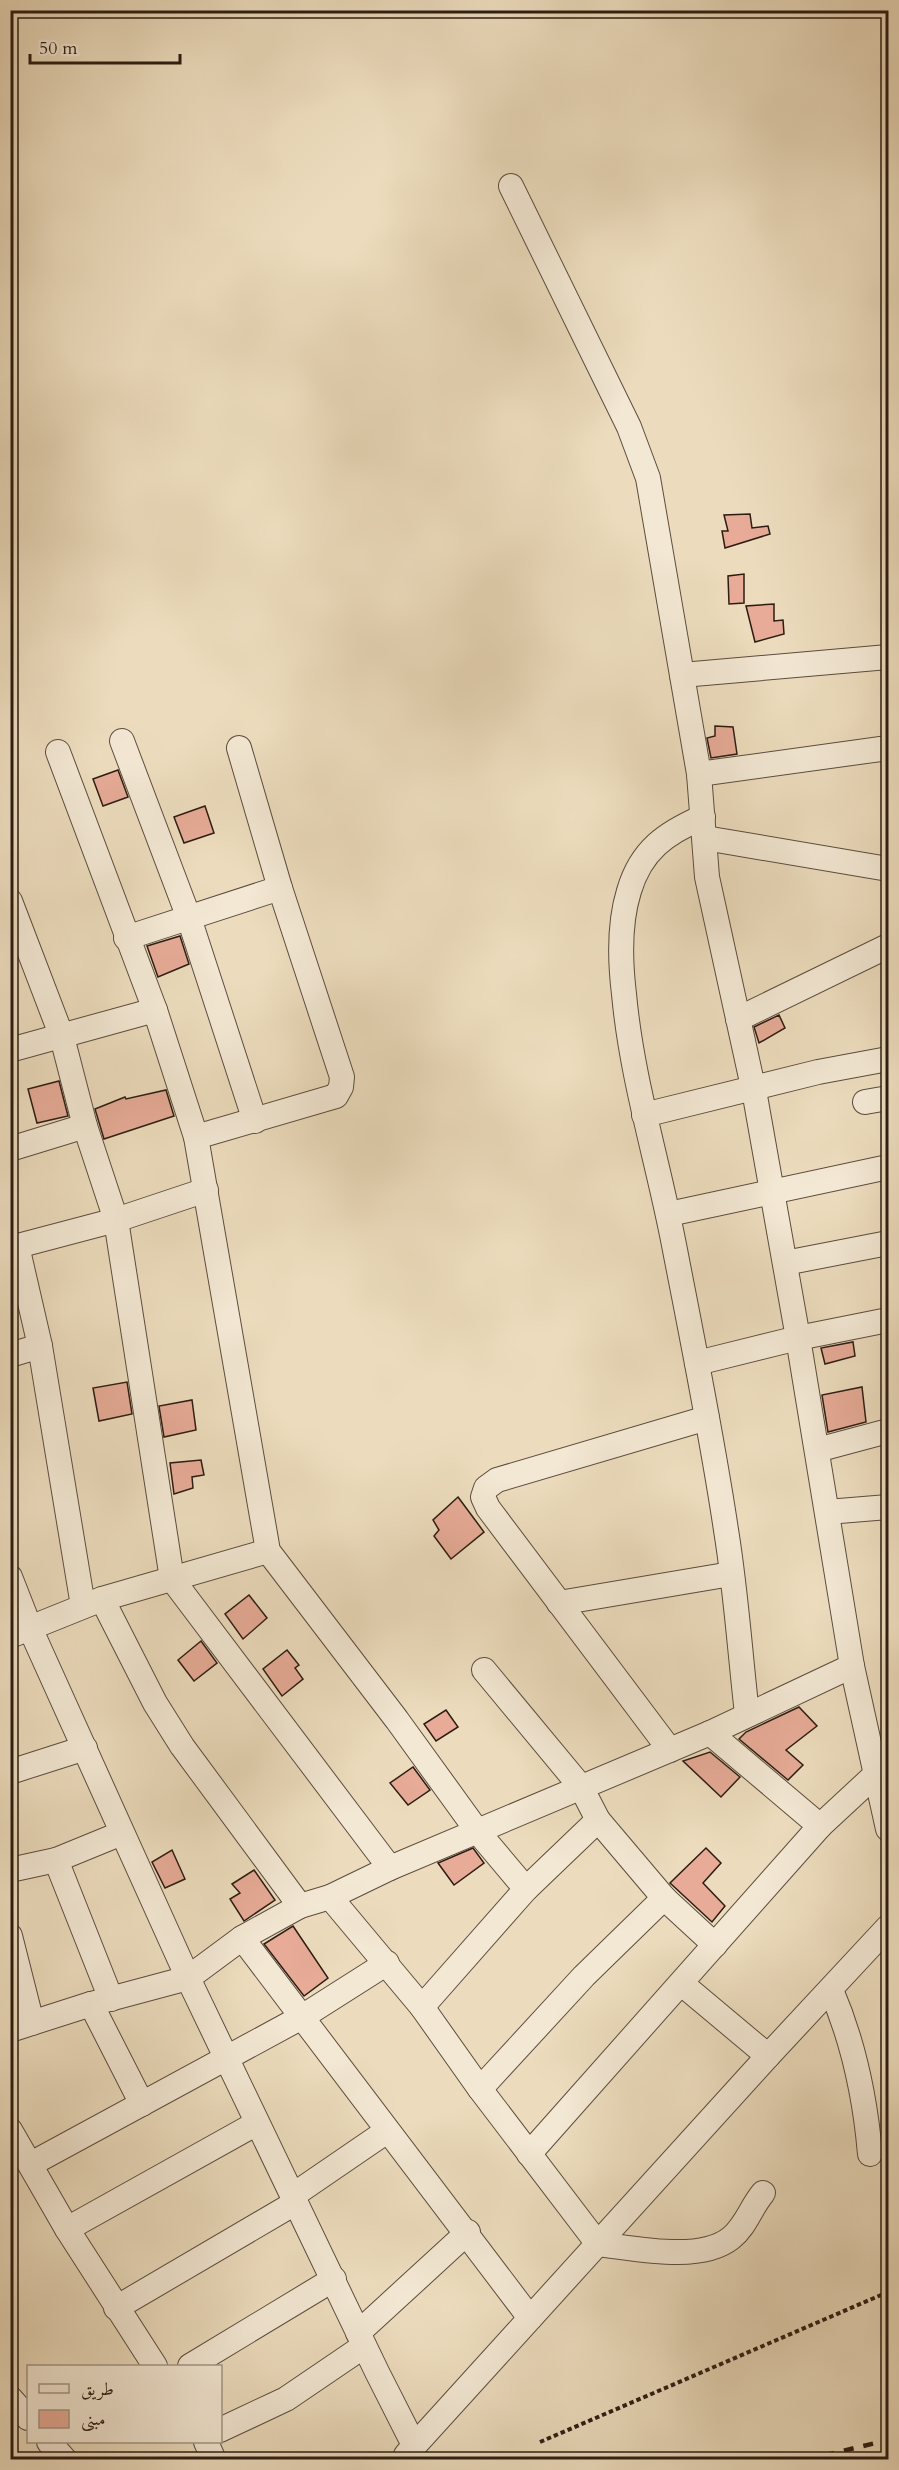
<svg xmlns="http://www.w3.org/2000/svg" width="899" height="2470" viewBox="0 0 899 2470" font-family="Cardo,Amiri,serif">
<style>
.building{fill:#e7ab97;stroke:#2c1c13;stroke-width:1.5}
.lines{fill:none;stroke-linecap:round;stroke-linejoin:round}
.street-casing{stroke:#5c4c3e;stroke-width:26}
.path{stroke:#2c1c13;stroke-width:4;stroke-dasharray:4.5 3;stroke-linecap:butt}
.street{stroke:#f3e8d4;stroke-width:24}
.rail{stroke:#2c1c13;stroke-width:4.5;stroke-dasharray:10 10;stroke-linecap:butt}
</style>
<rect width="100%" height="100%" fill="#ecdcbd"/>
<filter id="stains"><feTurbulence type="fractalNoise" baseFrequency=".00333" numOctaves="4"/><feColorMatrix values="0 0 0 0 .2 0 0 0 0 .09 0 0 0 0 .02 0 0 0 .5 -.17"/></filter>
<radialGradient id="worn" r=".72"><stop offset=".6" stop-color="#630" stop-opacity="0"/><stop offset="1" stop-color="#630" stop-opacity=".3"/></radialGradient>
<g class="building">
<path d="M750 514 752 528 768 526 770 534 725 548 722 531H728L724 515Z"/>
<path d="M744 574V603L729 604 728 576Z"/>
<path d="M774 604V621L783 620 784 634 755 642 746 606Z"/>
<path d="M715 726 733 727 737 754 711 758 707 738 715 736Z"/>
<path d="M118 770 128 797 103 806 93 779Z"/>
<path d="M205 806 214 833 184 843 174 817Z"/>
<path d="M180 936 189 964 158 977 147 946Z"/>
<path d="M779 1015 785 1028 759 1043 754 1027Z"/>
<path d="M59 1081 68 1116 37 1123 28 1089Z"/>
<path d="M166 1090 174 1116 104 1139 95 1109 125 1097 126 1099Z"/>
<path d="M853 1342 855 1356 825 1364 821 1348Z"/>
<path d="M127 1382 132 1414 99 1421 93 1388Z"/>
<path d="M862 1387 866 1422 828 1432 822 1395Z"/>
<path d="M192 1400 196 1430 164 1437 159 1406Z"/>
<path d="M201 1460 204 1475 192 1477 193 1488 174 1494 170 1463Z"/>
<path d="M458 1497 484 1532 451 1559 434 1536 439 1530 433 1520Z"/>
<path d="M249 1595 267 1618 243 1639 225 1614Z"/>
<path d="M201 1641 217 1663 194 1681 178 1660Z"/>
<path d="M287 1650 299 1665 295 1668 303 1679 282 1696 263 1669Z"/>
<path d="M799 1707 817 1726 786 1750 803 1765 788 1780 739 1739 746 1732Z"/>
<path d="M446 1710 458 1727 436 1741 424 1724Z"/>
<path d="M710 1752 740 1777 721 1797 683 1761Z"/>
<path d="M413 1767 430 1790 408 1805 390 1783Z"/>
<path d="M473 1848 484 1863 454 1885 438 1863Z"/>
<path d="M706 1848 721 1863 703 1883 725 1906 712 1922 670 1883Z"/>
<path d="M172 1850 185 1879 165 1888 152 1862Z"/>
<path d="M254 1870 275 1900 244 1921 230 1899 240 1893 232 1884Z"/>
<path d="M293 1926 328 1978 304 1996 264 1944Z"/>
</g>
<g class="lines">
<g class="street-casing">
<g id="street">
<path d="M511 186 629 427 648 478 699 774 707 877 755 1096 798 1338 852 1666 888 1829"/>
<path d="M682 675 888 657"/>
<path d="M122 741 189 918 255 1121"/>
<path d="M58 752 155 1010 196 1137 268 1551 397 1720 478 1832 526 1889"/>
<path d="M699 774 888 748"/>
<path d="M703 817C666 833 641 850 629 891 619 923 620 961 624 994 632 1082 659 1164 675 1250 693 1343 712 1436 726 1530 736 1591 740 1653 747 1714"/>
<path d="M705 838 888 869"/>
<path d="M10 901 62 1037 85 1126 116 1220 172 1579 390 1868"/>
<path d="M126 938 280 888"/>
<path d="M738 1019 888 946"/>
<path d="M10 1050 155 1010"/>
<path d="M865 1102 888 1098"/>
<path d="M644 1115 818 1072 888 1059"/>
<path d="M196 1137 336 1096 341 1087 342 1077 280 888 239 748"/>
<path d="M10 1149 85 1126"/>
<path d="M669 1214 888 1167"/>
<path d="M17 1246 40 1346 83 1606"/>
<path d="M10 1248 116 1220 206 1190"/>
<path d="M785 1263 888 1243"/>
<path d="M10 1355 40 1346"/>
<path d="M697 1363 798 1338 888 1320"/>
<path d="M817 1450 888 1431"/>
<path d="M827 1512 888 1507"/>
<path d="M10 1577 30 1628 188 1978 377 2372 414 2445 411 2460"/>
<path d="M102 1599 155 1703 182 1746 300 1906"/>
<path d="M559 1603 731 1574"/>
<path d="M10 1636 102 1599 268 1551"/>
<path d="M484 1670 581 1787 598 1820 664 1898 715 1945"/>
<path d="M710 1733 820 1826"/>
<path d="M670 1750 488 1508 483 1497 486 1488 497 1480 707 1418"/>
<path d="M10 1772 85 1748"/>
<path d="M56 1860 111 1999"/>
<path d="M10 1870 56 1860 122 1833"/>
<path d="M330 1897 422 2007 480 2089 598 2244C634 2248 700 2263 731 2238 746 2226 751 2207 763 2193"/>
<path d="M10 1936 32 2023"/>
<path d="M242 1938 530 2318"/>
<path d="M682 1984 768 2056"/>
<path d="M831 1990C854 2043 865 2096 870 2154"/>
<path d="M91 2004 142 2104"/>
<path d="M422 2007 526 1889 598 1820"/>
<path d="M10 2030 91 2004 188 1978 242 1938 300 1906 330 1897 390 1868 710 1733 852 1666"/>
<path d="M480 2089 584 1976 664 1898"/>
<path d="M10 2130 67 2229 155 2366"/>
<path d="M529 2154 820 1826 875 1775"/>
<path d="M31 2164 302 2017 387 1963"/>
<path d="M292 2196 387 2131"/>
<path d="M67 2229 257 2123"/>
<path d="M116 2308 295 2203"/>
<path d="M358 2333 468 2232"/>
<path d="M190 2366 334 2279"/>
<path d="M10 2398 28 2418"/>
<path d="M220 2430 286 2399 364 2346"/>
<path d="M49 2442 65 2460"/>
<path d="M206 2442 214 2460"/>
<path d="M406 2455 768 2056 888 1927"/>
</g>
</g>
<path class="path" d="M540 2442 888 2292"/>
<use href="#street" class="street"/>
<path class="rail" d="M805 2460 888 2440"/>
</g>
<rect width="899" height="2470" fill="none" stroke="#ecdcbd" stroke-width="36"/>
<rect x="12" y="12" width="875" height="2446" fill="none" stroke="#2c1c13" stroke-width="3"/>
<rect x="18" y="18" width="863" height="2434" fill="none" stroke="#2c1c13" stroke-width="1.5"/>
<rect x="27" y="2365" width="195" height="78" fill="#f3e8d4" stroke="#a39687" stroke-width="1.5"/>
<rect x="39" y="2384" width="30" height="9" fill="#f3e8d4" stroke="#a39687" stroke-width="1.5"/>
<text x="81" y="2395" font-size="18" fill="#2c1c13">طريق</text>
<rect x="39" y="2410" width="30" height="18" fill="#e7ab97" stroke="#a39687" stroke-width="1.5"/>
<text x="81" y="2425" font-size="18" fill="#2c1c13">مبنى</text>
<path d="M30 54v9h150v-9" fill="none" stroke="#2c1c13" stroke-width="3"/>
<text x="39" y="54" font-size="18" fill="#2c1c13" stroke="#f3e8d4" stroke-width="4.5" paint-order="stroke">50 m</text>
<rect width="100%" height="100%" filter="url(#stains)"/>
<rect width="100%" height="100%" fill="url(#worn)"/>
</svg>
